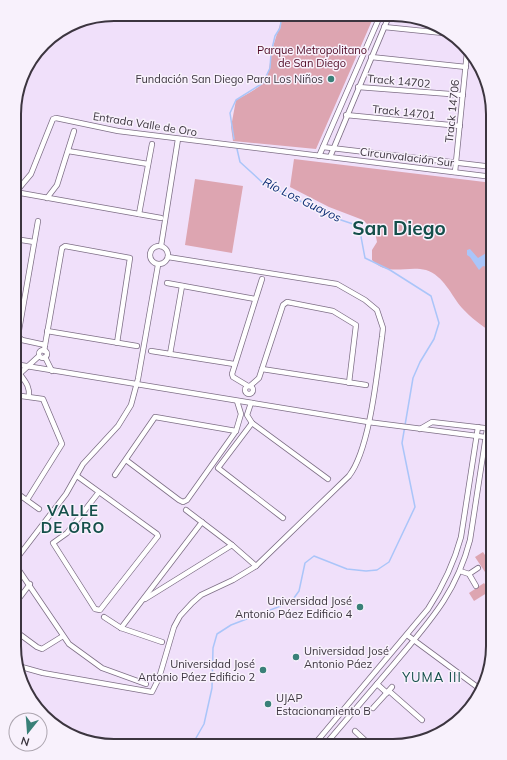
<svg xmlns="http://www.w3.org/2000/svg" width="507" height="760" viewBox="0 0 507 760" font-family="Mulish,sans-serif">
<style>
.green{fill:#dda5b1}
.water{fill:#aac5f9}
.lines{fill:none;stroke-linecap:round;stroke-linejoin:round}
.stream{stroke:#aac5f9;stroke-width:1.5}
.minor-casing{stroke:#7e6f86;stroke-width:6}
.minor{stroke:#fff;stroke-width:4.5}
.poi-dot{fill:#398078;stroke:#f8f1fc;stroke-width:1.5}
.labels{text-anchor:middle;stroke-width:3;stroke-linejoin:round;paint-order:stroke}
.park-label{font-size:11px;fill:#4e0722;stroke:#f8f1fc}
.poi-label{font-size:11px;fill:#3c353f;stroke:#f8f1fc;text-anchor:end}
.street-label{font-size:11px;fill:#3c353f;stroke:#f8f1fc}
.water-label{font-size:12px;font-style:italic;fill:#0c2e75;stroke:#f8f1fc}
.quarter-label{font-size:13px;letter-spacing:1px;fill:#144f4a;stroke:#f8f1fc}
.district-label{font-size:15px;font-weight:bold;letter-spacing:1px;fill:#144f4a;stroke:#f8f1fc}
.town-label{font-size:19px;font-weight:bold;fill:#144f4a;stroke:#f8f1fc}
.rim{fill:none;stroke:#3c353f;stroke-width:2}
</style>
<rect width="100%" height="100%" fill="#f0e0fa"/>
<g class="green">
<path d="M282 15 374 16 316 149 233 141 231 127 236 100C245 95 256 90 263 83 271 74 269 61 272 51 275 38 280 28 282 15Z"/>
<path d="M294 159 493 183V333C481 325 471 318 462 308 451 295 444 276 426 270 407 265 387 277 372 260V250L377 242 376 237 371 228 363 220 329 207 290 187Z"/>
<path d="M195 179 243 186 232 253 185 245Z"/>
<path d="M483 552 493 567 485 572 475 557Z"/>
<path d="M484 583 490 591 474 601 469 593Z"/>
</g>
<path class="water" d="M470 249 478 258 488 252 493 260 491 267 493 278 488 276 487 267 483 266 479 270 470 257 467 255V250Z"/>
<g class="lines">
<g class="stream">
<path d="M234 139 230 113 236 100 263 83 270 68 271 53 275 36 280 28 282 15"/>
<path d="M192 745 204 724 212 688 213 648 217 634 231 625 291 602 299 591 305 563 314 556 347 569 366 571 377 570 389 562 415 507 402 443 413 378 420 362 434 339 439 323 431 296 390 270 365 258 359 226 335 218 263 183 240 162 237 149"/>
</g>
<g class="minor-casing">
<g id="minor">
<path d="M384 27 453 34"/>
<path d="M371 57 466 67"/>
<path d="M358 87 463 95"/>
<path d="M346 115 460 126"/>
<path d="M323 147 493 167"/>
<path d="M68 151 148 164"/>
<path d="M319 156 380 16"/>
<path d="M330 157 389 16"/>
<path d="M490 167 493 140"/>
<path d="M455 172 467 52"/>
<path d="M15 192 161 218"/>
<path d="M15 193 31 174 53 119 56 118 118 131 493 177"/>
<path d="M47 198 57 185 74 131"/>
<path d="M139 214 152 144"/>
<path d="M38 221 18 336 22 340 45 345"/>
<path d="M15 239 34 242"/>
<circle cx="159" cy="255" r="9"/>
<path d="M161 246 178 139"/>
<path d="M167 283 255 299"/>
<path d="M47 331 137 346"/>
<circle cx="43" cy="354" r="4"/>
<path d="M44 351 62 248 65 246 130 258 117 343"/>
<path d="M151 351 234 364"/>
<path d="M170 354 182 286"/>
<path d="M45 357 52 371"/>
<path d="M14 364 368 422 493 438"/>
<path d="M16 364C18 378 30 380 29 396"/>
<path d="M262 369 366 385"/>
<path d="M14 379 39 356"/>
<circle cx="249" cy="390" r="4"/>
<path d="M248 386 233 377 232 374 262 279"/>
<path d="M250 386 259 378 283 305 287 302 333 311 356 325 349 383"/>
<path d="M14 395 43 399 62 444 27 500"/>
<path d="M251 403 247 415 252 423 328 479"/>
<path d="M252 423 218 468 283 518"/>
<path d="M420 429 432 422 493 429"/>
<path d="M126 460 179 500 183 502 187 500 236 431 241 414 237 401"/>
<path d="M115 475 155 417 236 431"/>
<path d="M77 476 157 534 158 536 100 610 95 609 53 543 67 533 99 492"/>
<path d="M14 491 39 509"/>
<path d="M186 510 232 545 256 566"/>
<path d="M14 562 66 494 83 464 118 426 131 405 138 379 158 265"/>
<path d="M14 563 69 644 102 668 146 684"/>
<path d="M460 571 469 574 476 586"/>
<path d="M469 574 478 568"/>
<path d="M145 599 232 545"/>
<path d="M14 605 30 584"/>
<path d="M104 617 121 628 162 642"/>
<path d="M121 628 202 522"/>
<path d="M14 630 37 647 42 649 63 636"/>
<path d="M407 635 480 689"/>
<path d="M18 666 43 673 152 692 159 678 174 627 180 616 192 603 201 595 233 580 256 566 349 476C370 449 377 373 382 337L383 328 377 310 365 300 337 284 168 257"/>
<path d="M377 684 387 693"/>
<path d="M389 691 422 720"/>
<path d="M373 708 392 687"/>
<path d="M355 731 371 746"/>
<path d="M313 746 428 609C443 586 454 563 461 537L478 427"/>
<path d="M324 746C347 719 371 691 394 664 429 622 456 594 470 540L487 429"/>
</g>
</g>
<use href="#minor" class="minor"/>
</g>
<g class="poi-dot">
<circle cx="331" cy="79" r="4"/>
<circle cx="360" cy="607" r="4"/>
<circle cx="296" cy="657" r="4"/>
<circle cx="263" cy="670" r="4"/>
<circle cx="268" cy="704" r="4"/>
</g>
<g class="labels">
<g class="park-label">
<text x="312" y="54">Parque Metropolitano<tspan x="312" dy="13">de San Diego</tspan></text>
</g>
<g class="poi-label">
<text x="323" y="83">Fundación San Diego Para Los Niños</text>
<text x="352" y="605">Universidad José<tspan x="352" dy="13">Antonio Páez Edificio 4</tspan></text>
<text x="304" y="655" text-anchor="start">Universidad José<tspan x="304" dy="13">Antonio Páez</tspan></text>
<text x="255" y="668">Universidad José<tspan x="255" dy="13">Antonio Páez Edificio 2</tspan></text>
<text x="276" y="702" text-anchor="start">UJAP<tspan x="276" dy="13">Estacionamiento B</tspan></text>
</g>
<g class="street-label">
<text transform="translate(399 81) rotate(5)" y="4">Track 14702</text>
<text transform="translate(452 111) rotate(-84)" y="4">Track 14706</text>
<text transform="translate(404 112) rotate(6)" y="4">Track 14701</text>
<text transform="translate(145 124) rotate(9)" y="4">Entrada Valle de Oro</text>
<text transform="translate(407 157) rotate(7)" y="4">Circunvalación Sur</text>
</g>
<g class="water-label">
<text transform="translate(302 200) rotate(26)" y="4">Río Los Guayos</text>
</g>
<g class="quarter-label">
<text x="432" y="682">YUMA III</text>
</g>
<g class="district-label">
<text x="73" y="516">VALLE<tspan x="73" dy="17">DE ORO</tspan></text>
</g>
<g class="town-label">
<text x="399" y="235">San Diego</text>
</g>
</g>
<path d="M0 0H507V760H0ZM114 21H393A93 93 0 0 1 486 114V646A93 93 0 0 1 393 739H114A93 93 0 0 1 21 646V114A93 93 0 0 1 114 21Z" fill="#f8f1fc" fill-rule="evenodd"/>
<path class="rim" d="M114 21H393A93 93 0 0 1 486 114V646A93 93 0 0 1 393 739H114A93 93 0 0 1 21 646V114A93 93 0 0 1 114 21Z"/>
<g transform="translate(28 732) rotate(197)"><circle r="19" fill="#f8f1fc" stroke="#ada6b0"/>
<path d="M0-3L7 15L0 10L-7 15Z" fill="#398078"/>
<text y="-6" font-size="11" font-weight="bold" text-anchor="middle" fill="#3c353f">N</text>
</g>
</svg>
